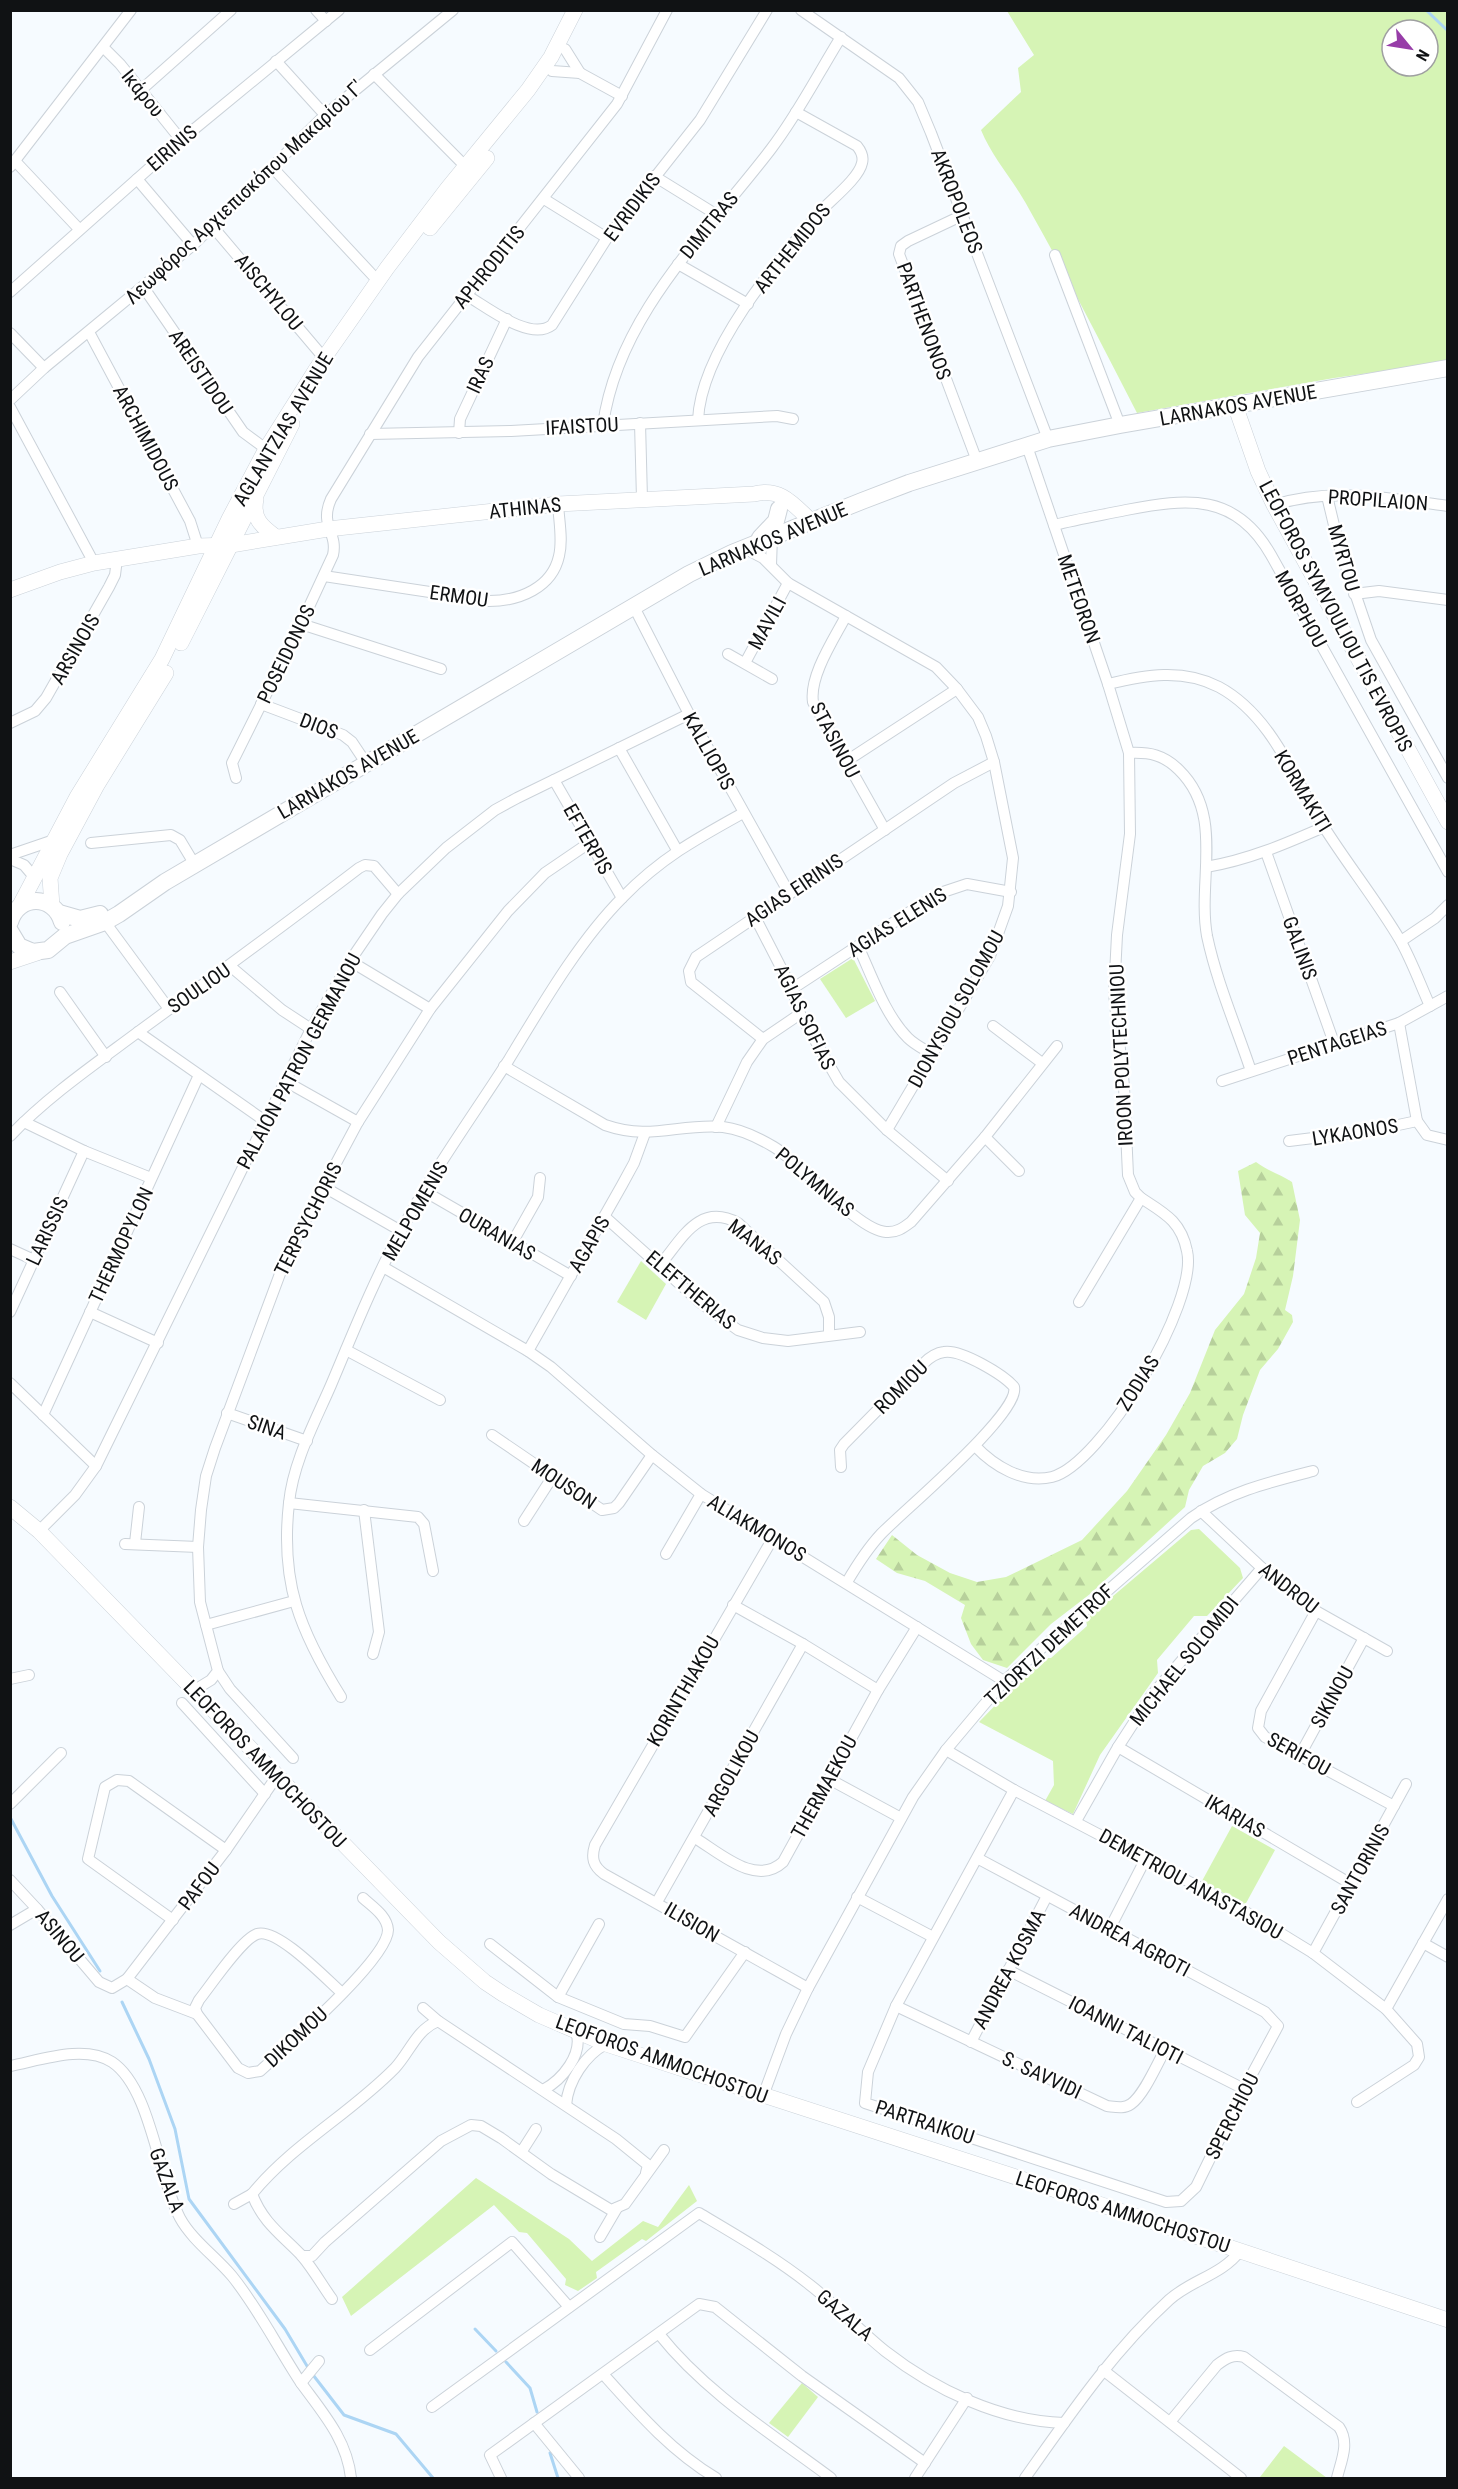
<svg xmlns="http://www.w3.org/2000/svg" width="1458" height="2489" viewBox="0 0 1458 2489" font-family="'Roboto Condensed',sans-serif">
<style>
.forest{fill:url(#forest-firs)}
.green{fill:#d6f4b5;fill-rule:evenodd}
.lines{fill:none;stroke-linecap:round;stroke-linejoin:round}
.stream{stroke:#acd5f4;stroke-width:3}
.street-casing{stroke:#cbd2d9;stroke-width:12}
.secondary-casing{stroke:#cbd2d9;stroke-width:16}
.primary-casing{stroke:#cbd2d9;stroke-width:18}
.street{stroke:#fff;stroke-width:10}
.secondary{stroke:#fff;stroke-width:15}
.primary{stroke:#fff;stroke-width:16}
.labels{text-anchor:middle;stroke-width:5;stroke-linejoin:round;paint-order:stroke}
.street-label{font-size:20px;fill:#101214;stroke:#fff}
</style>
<defs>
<pattern id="forest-firs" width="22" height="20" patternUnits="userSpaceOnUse" patternTransform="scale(1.5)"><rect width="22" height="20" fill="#d6f4b5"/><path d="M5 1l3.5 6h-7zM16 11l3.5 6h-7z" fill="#b7d09b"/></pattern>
</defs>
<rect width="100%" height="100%" fill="#f6fbff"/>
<path class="forest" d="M1256 1162C1268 1171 1280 1174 1292 1182L1300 1220 1293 1276 1285 1310 1292 1315 1293 1322 1278 1349 1260 1370 1243 1415 1237 1439 1225 1453 1203 1466 1189 1490 1185 1507 1090 1594 1051 1624 1007 1668 983 1660 971 1644 961 1618 965 1605 925 1581 897 1573 876 1559 892 1535 917 1555 950 1573 977 1582 1006 1577 1082 1540 1127 1491 1166 1435 1190 1393 1215 1330 1244 1294 1256 1258 1260 1233 1245 1215 1238 1171Z"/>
<g class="green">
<path d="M1007 11H1447V362L1334 378 1137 413C1102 345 1067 276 1029 209 1015 182 993 159 981 130L1021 92 1018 68 1034 55ZM1392 30H1428V66H1392Z"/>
<path d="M853 958 875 1001 846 1018 820 979Z"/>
<path d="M641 1261 666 1284 646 1320 617 1302Z"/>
<path d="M1199 1529 1240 1568 1243 1578 1207 1616H1194L1157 1660 1158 1673 1100 1755 1073 1814 1045 1801 1054 1785 1053 1761 979 1722 1041 1658H1051L1087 1626 1086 1619 1191 1530Z"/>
<path d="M1232 1826 1275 1850 1245 1905 1202 1881Z"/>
<path d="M476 2178 569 2239 592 2261 643 2221 658 2227 689 2185 697 2201 646 2241 642 2239 596 2272 597 2278 578 2291 565 2285 566 2279 527 2233 519 2232 494 2205 351 2316 342 2297Z"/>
<path d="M802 2383 818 2397 788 2437 769 2423Z"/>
<path d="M1284 2446 1327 2478H1262L1260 2477Z"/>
</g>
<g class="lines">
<g class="stream">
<path d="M1426 10 1448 31"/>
<path d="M11 1819 52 1896 100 1971"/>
<path d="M122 2002 149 2059 175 2129 189 2199 285 2329 310 2371 344 2415 396 2434 433 2478"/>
<path d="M475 2329 496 2351"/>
<path d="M506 2362 530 2388 537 2412"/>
<path d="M550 2453 558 2478"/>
</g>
<g class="street-casing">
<g id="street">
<path d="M316 10 326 21"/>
<path d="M801 10 899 78 918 102 931 133 1048 439"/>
<path d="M104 48 120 64 181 140"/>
<path d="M565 49 580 73"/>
<path d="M276 61 325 115"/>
<path d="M552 71 580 73 622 96"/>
<path d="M374 74 466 167"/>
<path d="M141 90 231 10"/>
<path d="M15 161 79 229"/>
<path d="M10 167 131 10"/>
<path d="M272 167 378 281"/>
<path d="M654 176 717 215"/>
<path d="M137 179 193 245"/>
<path d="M544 199 607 238"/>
<path d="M963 215 908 241 901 246 899 254 977 461"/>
<path d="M213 227 324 358"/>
<path d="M1055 255 1120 425"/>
<path d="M678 264 748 304"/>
<path d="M144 288 243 432 266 449"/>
<path d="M10 292 181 140 339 10"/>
<path d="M466 295C487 307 530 342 552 325L607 238 700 120 767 10"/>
<path d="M89 332 190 521 198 546"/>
<path d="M10 333 44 368"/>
<path d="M10 400 44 368 193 245 325 115 453 10"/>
<path d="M10 407 94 563"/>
<path d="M698 420C701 351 776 262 821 211 832 199 859 178 862 163 864 156 861 151 857 146L796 112"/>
<path d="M640 423 642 499"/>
<path d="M603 425C618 315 707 233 771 149 798 114 818 74 841 37"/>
<path d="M459 433 460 419 507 319"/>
<path d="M370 434 511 431 777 416 793 419"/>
<path d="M1027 446 1108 684 1129 753 1130 834 1117 935 1114 994 1124 1086 1128 1175 1135 1192 1141 1198 1079 1302"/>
<path d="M1327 496 1339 546 1371 640 1448 778"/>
<path d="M1274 505C1331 487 1390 498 1448 506"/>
<path d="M1054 525C1078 519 1102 515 1126 510 1188 498 1236 493 1271 555L1448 872"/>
<path d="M744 548 763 558 788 583 936 667 957 689 978 717 986 736 994 762 1013 858 1008 906 990 956 887 1130"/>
<path d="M771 565 772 536"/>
<path d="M324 576 489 601C519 601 552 588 559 556 563 540 559 521 558 504"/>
<path d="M1354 594 1379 591 1448 600"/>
<path d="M634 607 689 714 789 893"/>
<path d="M846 616C834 639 809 676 813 702L885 830"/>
<path d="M301 624 441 669"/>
<path d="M728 654 772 679"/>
<path d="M745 663 788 583"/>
<path d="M1108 684C1145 675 1183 668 1219 687 1271 715 1294 778 1324 827 1348 865 1377 901 1400 940 1412 961 1420 984 1430 1006"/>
<path d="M261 704 343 735 352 742 366 763"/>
<path d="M10 723 35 711 46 698 109 587 115 575 117 559"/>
<path d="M619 748 677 850"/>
<path d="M1129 753C1150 752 1164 755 1179 770 1225 815 1197 880 1207 936 1217 983 1236 1026 1251 1071"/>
<path d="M845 762 957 689"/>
<path d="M236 778 232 763 301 624 333 555C338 532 319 526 331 499L418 357 617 104 667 10"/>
<path d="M554 780 622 898"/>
<path d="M91 843 171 835 180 840 195 865"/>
<path d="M1266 852 1334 1043"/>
<path d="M10 855 54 840"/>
<path d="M10 859 24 865 35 878"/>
<path d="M1206 867C1248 860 1285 844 1324 827"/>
<path d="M755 917 792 989 800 1014 839 1082 887 1130 948 1181"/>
<path d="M105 922 169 1009"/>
<path d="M1401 941 1435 918 1448 905"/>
<path d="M858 946C872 976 885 1015 908 1038 915 1045 924 1049 932 1054"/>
<path d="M350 961 430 1009"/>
<path d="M230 966 282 1010 311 1029"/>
<path d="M792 989 937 894 967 884 1011 892"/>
<path d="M60 992 106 1057"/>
<path d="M1399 1023 1417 1121"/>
<path d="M993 1026 1042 1063"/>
<path d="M138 1032 265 1121"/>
<path d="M763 1039 691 982 689 971 696 957 954 783 994 762"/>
<path d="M504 1066 605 1125C651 1141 679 1123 723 1127 740 1129 759 1138 774 1147 804 1165 857 1230 886 1232 896 1233 903 1228 911 1222L985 1137 1057 1046"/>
<path d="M285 1081 358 1122"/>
<path d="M1222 1081 1399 1023 1448 996"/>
<path d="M24 1122 84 1151 151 1178"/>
<path d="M716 1127 747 1062 763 1039 800 1014"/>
<path d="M10 1136C47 1097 95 1064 138 1032 212 978 286 924 359 868L365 865 374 866 398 894"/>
<path d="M985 1137 1019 1171"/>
<path d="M1289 1141 1370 1131 1417 1121 1427 1135 1448 1140"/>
<path d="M324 1187 401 1231"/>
<path d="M424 1191 571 1276"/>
<path d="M605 1217 702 1304 738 1330 763 1338 788 1341 860 1332"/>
<path d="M512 1243 538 1197 540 1178"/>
<path d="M10 1249 34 1260"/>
<path d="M660 1265C682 1239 699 1202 738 1223L824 1302 829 1317V1335"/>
<path d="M383 1267 528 1351 551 1367 652 1455 701 1494 1004 1681"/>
<path d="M10 1312 84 1151"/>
<path d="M90 1312 158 1343"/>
<path d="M346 1350 440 1400"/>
<path d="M528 1351 622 1185 634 1163 645 1133"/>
<path d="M10 1383 96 1466"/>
<path d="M227 1413 307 1441"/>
<path d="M43 1415 199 1075"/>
<path d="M492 1435 602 1510 614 1508 619 1503 652 1455"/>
<path d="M975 1446C994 1466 1023 1484 1052 1477 1102 1464 1199 1302 1187 1251 1181 1221 1164 1213 1141 1198"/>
<path d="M841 1467 840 1450 844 1444 924 1363C929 1358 936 1353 944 1352 961 1349 1004 1375 1014 1387 1021 1413 903 1511 881 1534 867 1549 857 1565 847 1582"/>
<path d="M289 1503 418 1517 424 1524 433 1571"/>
<path d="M364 1510 379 1632 373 1654"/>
<path d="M1201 1511 1262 1568 1316 1611 1387 1651"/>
<path d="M524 1521 553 1476"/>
<path d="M39 1531 75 1495 96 1466 311 1029 350 961 382 914 398 894 446 848 495 810 517 798 689 714"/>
<path d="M773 1538 595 1845C591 1858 593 1866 604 1874L808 1988"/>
<path d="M135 1543 139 1507"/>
<path d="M125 1544 198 1547"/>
<path d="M666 1554 701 1494"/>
<path d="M733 1605 803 1644 878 1690"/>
<path d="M1316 1611 1261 1711 1258 1728 1265 1737 1394 1806"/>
<path d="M206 1625 294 1601"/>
<path d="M218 1671 230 1689 293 1758"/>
<path d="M10 1679 29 1675"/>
<path d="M193 1691 211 1680 218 1671 200 1602 198 1547 201 1510 206 1476 215 1448 287 1255 358 1122 430 1009 508 911 545 873 589 843"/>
<path d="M341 1697C300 1631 280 1583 289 1503 293 1462 315 1422 331 1385 353 1333 374 1280 401 1231 432 1172 472 1117 508 1061 541 1007 578 942 623 897 661 858 696 839 743 813"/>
<path d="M182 1703 265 1794"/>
<path d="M1118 1747 1351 1884"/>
<path d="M946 1750 1014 1790 1241 1909 1313 1953 1386 2009 1417 2044 1419 2057 1414 2065 1357 2102"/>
<path d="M1300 1755 1364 1638"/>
<path d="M829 1779 901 1818"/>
<path d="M10 1804 61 1753"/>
<path d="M1076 1821 1118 1747 1151 1696 1262 1568"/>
<path d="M695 1838C720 1853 756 1887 783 1862L878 1690 917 1627"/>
<path d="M977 1858 1265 2012 1278 2026 1244 2089 1196 2187 1181 2201 1166 2202 865 2103 868 2072 896 2006 1014 1790"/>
<path d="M10 1880 37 1909 99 1982 112 1988 127 1979 226 1850 277 1776"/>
<path d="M857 1897 933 1937"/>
<path d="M657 1902 803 1644"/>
<path d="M173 1920 88 1859 105 1787 117 1780 129 1781 226 1850"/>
<path d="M599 1924 558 1997 624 2024 650 2026 685 2037 745 1952"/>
<path d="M10 1925 37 1909"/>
<path d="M1110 1928 1146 1858"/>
<path d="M1423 1943 1448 1957"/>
<path d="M490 1944 558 1997"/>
<path d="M1313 1953 1406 1784"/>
<path d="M1008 1970 1244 2089"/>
<path d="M127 1979 155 1998 197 2014"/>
<path d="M342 1993C326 1979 277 1927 257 1934 241 1940 211 1985 199 2000L195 2008 197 2014 238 2068 248 2073 260 2071C285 2048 388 1959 388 1930 387 1916 373 1907 363 1898"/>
<path d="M896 2006 1107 2106C1116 2107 1124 2109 1131 2104 1144 2095 1157 2064 1165 2050"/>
<path d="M423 2008 438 2021 616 2139 648 2165 646 2173"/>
<path d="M1386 2009 1448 1899"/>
<path d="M971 2042 1047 1896"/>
<path d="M10 2066C41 2060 84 2044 112 2062 151 2088 158 2177 180 2218 192 2240 216 2257 232 2276 258 2308 278 2348 301 2383L319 2361"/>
<path d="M543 2090C562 2080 584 2054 576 2031"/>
<path d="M763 2096 786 2034 808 1988 913 1797 946 1750 1004 1681 1191 1518C1228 1492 1270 1482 1313 1471"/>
<path d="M566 2105C568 2081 585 2055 606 2044"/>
<path d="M522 2151 536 2129"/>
<path d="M234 2204 252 2194"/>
<path d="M600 2237 617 2208"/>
<path d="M302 2256H312L325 2242 441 2141 471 2125 481 2126 501 2138 551 2174 611 2210 625 2204 664 2150"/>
<path d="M332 2299C322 2285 313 2269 302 2256 282 2235 263 2223 252 2194 293 2144 350 2114 395 2068 410 2052 416 2030 438 2021"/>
<path d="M659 2334C706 2393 772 2434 831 2478"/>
<path d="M370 2350 512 2242 569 2307"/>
<path d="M1103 2370 1241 2478"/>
<path d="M603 2374C638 2413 671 2451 716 2478"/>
<path d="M301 2383C323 2413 347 2440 351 2478"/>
<path d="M432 2407 699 2213C736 2235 776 2258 810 2285 836 2305 859 2330 885 2351 935 2390 1000 2421 1064 2423"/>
<path d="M1170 2422 1217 2365C1226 2358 1233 2354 1244 2357L1339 2427C1350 2443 1341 2461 1337 2478"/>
<path d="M534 2423 579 2478"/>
<path d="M501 2478 490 2455 699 2304 715 2307 802 2376 925 2463"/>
<path d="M915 2478 967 2398"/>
<path d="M1025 2478C1069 2416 1112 2352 1169 2300 1191 2280 1222 2275 1240 2251"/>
</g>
</g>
<g class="secondary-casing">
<g id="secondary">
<path d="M430 228 487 158"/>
<path d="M1235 405 1258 471 1274 505 1448 822"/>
<path d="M256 499C252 518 261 526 276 537"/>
<path d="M10 590 60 572 94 563 198 546 231 545 328 529 558 504 754 494C780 487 793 504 810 520"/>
<path d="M181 643 292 424"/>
<path d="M52 906 50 878 60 854 97 785 166 673"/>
<path d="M19 907 77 797 162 659 229 519 266 449 317 368 387 268 447 189 528 90 551 57 575 10"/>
<path d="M10 962 37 953"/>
<path d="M10 1507 39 1531 439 1942 485 1982 503 1994 539 2015 606 2044 1102 2205 1448 2320"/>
</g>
</g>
<g class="primary-casing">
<g id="primary">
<path d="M760 538 776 521 779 509"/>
<path d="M59 913 80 919 100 914"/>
<path d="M10 922C18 894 54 894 62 922"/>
<path d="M10 931 19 946 33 952 48 950 65 936 105 922 119 914 165 882 689 574 732 553 862 501 909 483 1048 439 1120 425 1448 368"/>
</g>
</g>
<use href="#street" class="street"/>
<use href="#secondary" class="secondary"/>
<use href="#primary" class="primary"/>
</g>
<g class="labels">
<g class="street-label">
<text transform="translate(143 93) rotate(51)" y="7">Ικάρου</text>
<text transform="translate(172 148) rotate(-41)" y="7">EIRINIS</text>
<text transform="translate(244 192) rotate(-43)" y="7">Λεωφόρος Αρχιεπισκόπου Μακαρίου Γ'</text>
<text transform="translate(957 201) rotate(69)" y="7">AKROPOLEOS</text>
<text transform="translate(632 207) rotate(-53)" y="7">EVRIDIKIS</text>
<text transform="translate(709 225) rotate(-51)" y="7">DIMITRAS</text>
<text transform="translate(792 248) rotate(-51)" y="7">ARTHEMIDOS</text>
<text transform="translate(489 267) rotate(-51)" y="7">APHRODITIS</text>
<text transform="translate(269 292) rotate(50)" y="7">AISCHYLOU</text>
<text transform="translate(924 321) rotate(70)" y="7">PARTHENONOS</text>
<text transform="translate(201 372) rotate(56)" y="7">AREISTIDOU</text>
<text transform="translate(480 375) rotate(-65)" y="7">IRAS</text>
<text transform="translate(1238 405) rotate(-10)" y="7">LARNAKOS AVENUE</text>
<text transform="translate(582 426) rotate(-3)" y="7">IFAISTOU</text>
<text transform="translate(283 429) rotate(-59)" y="7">AGLANTZIAS AVENUE</text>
<text transform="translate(146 438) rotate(62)" y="7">ARCHIMIDOUS</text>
<text transform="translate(1378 500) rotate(4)" y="7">PROPILAION</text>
<text transform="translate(525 508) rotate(-6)" y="7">ATHINAS</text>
<text transform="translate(773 539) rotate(-23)" y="7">LARNAKOS AVENUE</text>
<text transform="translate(1344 558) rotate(74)" y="7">MYRTOU</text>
<text transform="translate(459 596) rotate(8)" y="7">ERMOU</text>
<text transform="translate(1079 599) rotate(71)" y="7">METEORON</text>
<text transform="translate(1301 609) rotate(61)" y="7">MORPHOU</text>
<text transform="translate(1336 616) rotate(62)" y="7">LEOFOROS SYMVOULIOU TIS EVROPIS</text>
<text transform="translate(767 623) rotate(-61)" y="7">MAVILI</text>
<text transform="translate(75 649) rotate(-60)" y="7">ARSINOIS</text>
<text transform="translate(286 654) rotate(-64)" y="7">POSEIDONOS</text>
<text transform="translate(319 726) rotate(21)" y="7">DIOS</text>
<text transform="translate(835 740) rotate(62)" y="7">STASINOU</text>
<text transform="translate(709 751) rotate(61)" y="7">KALLIOPIS</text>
<text transform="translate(348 774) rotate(-30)" y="7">LARNAKOS AVENUE</text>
<text transform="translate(1303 791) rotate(59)" y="7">KORMAKITI</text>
<text transform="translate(588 839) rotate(60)" y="7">EFTERPIS</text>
<text transform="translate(794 890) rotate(-34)" y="7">AGIAS EIRINIS</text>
<text transform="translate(897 922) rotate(-32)" y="7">AGIAS ELENIS</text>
<text transform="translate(1300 948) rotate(70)" y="7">GALINIS</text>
<text transform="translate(199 988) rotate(-35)" y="7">SOULIOU</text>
<text transform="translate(956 1009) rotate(-61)" y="7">DIONYSIOU SOLOMOU</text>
<text transform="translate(805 1017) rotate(64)" y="7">AGIAS SOFIAS</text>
<text transform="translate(1337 1043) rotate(-18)" y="7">PENTAGEIAS</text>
<text transform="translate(1121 1055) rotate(-93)" y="7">IROON POLYTECHNIOU</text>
<text transform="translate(299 1061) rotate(-62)" y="7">PALAION PATRON GERMANOU</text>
<text transform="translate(1355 1132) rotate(-9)" y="7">LYKAONOS</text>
<text transform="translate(815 1182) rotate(40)" y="7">POLYMNIAS</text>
<text transform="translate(415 1211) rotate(-60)" y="7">MELPOMENIS</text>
<text transform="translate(308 1219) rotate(-63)" y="7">TERPSYCHORIS</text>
<text transform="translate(47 1231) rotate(-65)" y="7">LARISSIS</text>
<text transform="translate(497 1234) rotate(30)" y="7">OURANIAS</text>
<text transform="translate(755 1242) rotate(38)" y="7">MANAS</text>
<text transform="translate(589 1244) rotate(-60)" y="7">AGAPIS</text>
<text transform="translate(121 1245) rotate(-65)" y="7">THERMOPYLON</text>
<text transform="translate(691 1290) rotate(40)" y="7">ELEFTHERIAS</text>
<text transform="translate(1138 1383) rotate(-58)" y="7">ZODIAS</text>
<text transform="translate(901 1387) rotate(-45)" y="7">ROMIOU</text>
<text transform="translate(267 1427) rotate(19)" y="7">SINA</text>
<text transform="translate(564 1484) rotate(34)" y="7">MOUSON</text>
<text transform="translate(757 1528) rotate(31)" y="7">ALIAKMONOS</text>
<text transform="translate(1289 1588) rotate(38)" y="7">ANDROU</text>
<text transform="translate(1049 1645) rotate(-43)" y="7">TZIORTZI DEMETROF</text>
<text transform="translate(1184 1661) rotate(-51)" y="7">MICHAEL SOLOMIDI</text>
<text transform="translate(683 1691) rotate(-60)" y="7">KORINTHIAKOU</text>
<text transform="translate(1332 1697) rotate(-61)" y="7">SIKINOU</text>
<text transform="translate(1299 1754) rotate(29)" y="7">SERIFOU</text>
<text transform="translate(265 1764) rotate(46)" y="7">LEOFOROS AMMOCHOSTOU</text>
<text transform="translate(731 1773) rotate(-61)" y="7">ARGOLIKOU</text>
<text transform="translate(824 1787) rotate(-61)" y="7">THERMAEKOU</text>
<text transform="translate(1235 1816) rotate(30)" y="7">IKARIAS</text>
<text transform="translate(1360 1869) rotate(-61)" y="7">SANTORINIS</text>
<text transform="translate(1191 1884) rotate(29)" y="7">DEMETRIOU ANASTASIOU</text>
<text transform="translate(199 1886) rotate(-53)" y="7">PAFOU</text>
<text transform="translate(692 1922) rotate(30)" y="7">ILISION</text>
<text transform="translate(60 1936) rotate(50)" y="7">ASINOU</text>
<text transform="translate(1130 1940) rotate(28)" y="7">ANDREA AGROTI</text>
<text transform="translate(1009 1969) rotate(-62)" y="7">ANDREA KOSMA</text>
<text transform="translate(1126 2030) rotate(27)" y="7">IOANNI TALIOTI</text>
<text transform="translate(296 2037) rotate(-43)" y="7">DIKOMOU</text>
<text transform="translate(662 2059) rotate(20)" y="7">LEOFOROS AMMOCHOSTOU</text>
<text transform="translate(1042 2075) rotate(25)" y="7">S. SAVVIDI</text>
<text transform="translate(1232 2116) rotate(-63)" y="7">SPERCHIOU</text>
<text transform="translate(925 2122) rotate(18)" y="7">PARTRAIKOU</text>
<text transform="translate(167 2180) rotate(70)" y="7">GAZALA</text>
<text transform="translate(1123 2212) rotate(18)" y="7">LEOFOROS AMMOCHOSTOU</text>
<text transform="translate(845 2315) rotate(41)" y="7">GAZALA</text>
</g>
</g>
<rect width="1458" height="2489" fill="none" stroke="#101214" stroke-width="24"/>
<g transform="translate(1410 48) rotate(120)"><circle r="28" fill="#ffffff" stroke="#9fa0a1" stroke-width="1.5"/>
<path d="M0-4.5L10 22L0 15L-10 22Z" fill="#973da8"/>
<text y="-9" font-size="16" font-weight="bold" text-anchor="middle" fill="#101214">N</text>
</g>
</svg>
